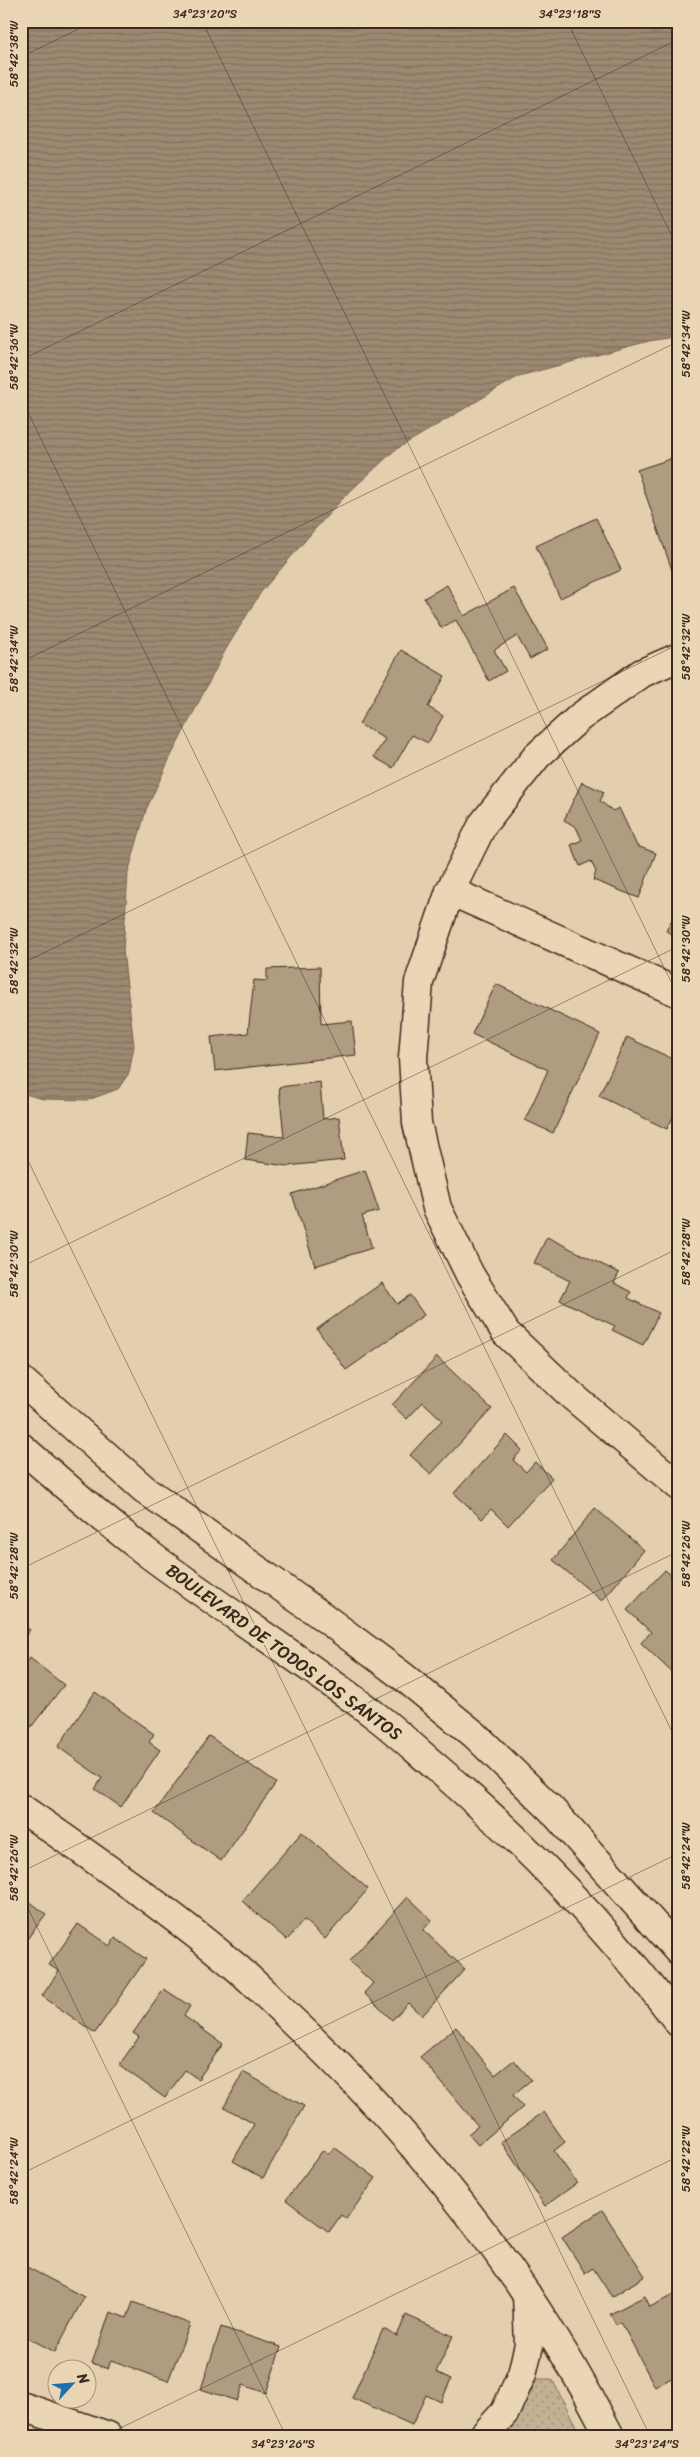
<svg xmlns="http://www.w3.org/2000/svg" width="700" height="2457" viewBox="0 0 700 2457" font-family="Sriracha,sans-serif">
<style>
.grass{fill:url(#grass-dots);stroke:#806e59}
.water{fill:url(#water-rules);stroke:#766350}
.building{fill:#af9c81;stroke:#3b2a1e}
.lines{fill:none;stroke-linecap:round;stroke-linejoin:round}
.street-casing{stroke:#3b2a1e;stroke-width:31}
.secondary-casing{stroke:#3b2a1e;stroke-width:31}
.street{stroke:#ead6b4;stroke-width:28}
.secondary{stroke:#ead6b4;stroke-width:28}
.ticks{fill:none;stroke:#3b2a1e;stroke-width:1;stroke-opacity:0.45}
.labels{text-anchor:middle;stroke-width:4;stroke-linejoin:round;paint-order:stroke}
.street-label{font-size:18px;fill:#3b2a1e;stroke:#ead6b4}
.neatline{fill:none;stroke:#3b2a1e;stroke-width:2}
.ticks-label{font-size:12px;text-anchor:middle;fill:#3b2a1e}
</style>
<defs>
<pattern id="grass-dots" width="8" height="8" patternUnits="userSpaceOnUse" patternTransform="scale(1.25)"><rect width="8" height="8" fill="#c4b194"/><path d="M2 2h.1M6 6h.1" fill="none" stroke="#a09078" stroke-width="1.8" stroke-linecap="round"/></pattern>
<pattern id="water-rules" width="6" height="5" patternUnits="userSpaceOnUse" patternTransform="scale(1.25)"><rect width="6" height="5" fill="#9d8971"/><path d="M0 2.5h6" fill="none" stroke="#81705c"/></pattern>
</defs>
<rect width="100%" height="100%" fill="#e3cfae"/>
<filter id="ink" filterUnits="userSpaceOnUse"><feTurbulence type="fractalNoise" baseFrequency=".02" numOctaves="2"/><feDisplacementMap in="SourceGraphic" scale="10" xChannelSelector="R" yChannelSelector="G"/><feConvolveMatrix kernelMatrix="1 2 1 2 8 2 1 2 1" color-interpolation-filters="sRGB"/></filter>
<g filter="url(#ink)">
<path class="grass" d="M538 2379H552L581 2436H505Z"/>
<path class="water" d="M21 21H679V336L649 341 519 376 395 450 346 495 315 529 261 592 226 649 169 760 146 810 128 873 123 951 134 1046 129 1073 118 1089 88 1100 43 1099 21 1093Z"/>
<g class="building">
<path d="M679 456V587H678L637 470Z"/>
<path d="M596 518 621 570 560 598 536 546Z"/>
<path d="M447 585 464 616 514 588 548 649 530 659 517 636 494 650 506 671 489 681 456 620 441 628 424 598Z"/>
<path d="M401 650 445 676 428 707 443 716 428 743 412 735 393 768 374 757 385 739 359 724Z"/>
<path d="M582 782 604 792 600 801 613 811 619 808 637 846 656 853 639 898 593 880 596 872 591 861 580 866 571 845 582 840 576 827 564 820Z"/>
<path d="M679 906V937L666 931Z"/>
<path d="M320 967 321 1024 352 1021 356 1055 215 1071 211 1037 248 1033 254 980 267 981V969Z"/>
<path d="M496 984 600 1034 553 1133 525 1120 548 1070 472 1034Z"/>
<path d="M627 1037 679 1062V1105L667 1129 599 1096Z"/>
<path d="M320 1082 323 1119 339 1117 344 1160 287 1166 245 1160 248 1133 284 1137 279 1087Z"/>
<path d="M365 1170 379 1211 362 1216 372 1248 315 1266 292 1194Z"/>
<path d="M547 1237 619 1273 614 1283 631 1292 628 1298 659 1313 643 1345 612 1330 615 1326 560 1300 570 1281 534 1263Z"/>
<path d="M382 1283 397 1304 410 1295 424 1315 346 1370 317 1329Z"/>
<path d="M437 1357 492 1409 431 1474 410 1455 442 1420 423 1402 407 1419 392 1405Z"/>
<path d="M679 1393V1406L673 1402Z"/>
<path d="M507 1435 522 1450 513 1460 526 1472 535 1462 552 1478 508 1526 491 1509 482 1519 454 1493Z"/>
<path d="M595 1508 644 1550 602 1601 553 1560Z"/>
<path d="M665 1570 679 1582V1679L641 1643 651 1632 627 1610Z"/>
<path d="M21 1623 30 1630 21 1641Z"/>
<path d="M30 1658 64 1685 28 1731 21 1725V1660L26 1664Z"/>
<path d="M95 1692 154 1734 149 1742 160 1750 121 1807 95 1789 102 1778 58 1747Z"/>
<path d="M209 1736 276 1783 221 1861 154 1813Z"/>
<path d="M302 1832 368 1889 325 1939 304 1920 287 1940 242 1901Z"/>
<path d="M21 1895 46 1914 21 1947Z"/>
<path d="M408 1897 432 1920 423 1930 465 1969 422 2016 408 2003 392 2020 364 1993 373 1983 349 1961Z"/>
<path d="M78 1924 110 1946 115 1938 146 1959 95 2033 42 1996 59 1971 49 1965Z"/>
<path d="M164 1989 190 2006 184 2016 223 2044 198 2079 185 2070 165 2098 119 2065 139 2037 133 2033Z"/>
<path d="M456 2027 495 2075 514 2060 531 2080 513 2095 523 2107 478 2145 468 2134 478 2126 420 2057Z"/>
<path d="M243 2072 304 2106 263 2178 233 2161 254 2124 224 2107Z"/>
<path d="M544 2112 565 2142 554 2151 577 2183 545 2206 501 2142Z"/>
<path d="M334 2147 376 2178 346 2219 341 2215 329 2232 286 2200 323 2150 329 2154Z"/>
<path d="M602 2210 645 2276 612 2297 593 2268 585 2273 562 2237Z"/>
<path d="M21 2264 84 2297 55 2352 21 2334Z"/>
<path d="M679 2292V2374L655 2387 621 2322 616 2325 610 2314 645 2296 650 2307Z"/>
<path d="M133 2302 190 2324 168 2381 111 2360 108 2369 92 2363 110 2312 127 2318Z"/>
<path d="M406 2315 453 2336 436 2372 451 2379 441 2402 426 2395 412 2425 352 2398 383 2329 397 2336Z"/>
<path d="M221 2327 281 2347 266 2393 243 2385 237 2401 201 2389Z"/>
</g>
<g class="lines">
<g class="street-casing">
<g id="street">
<path d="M679 657 642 673 580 717 537 756 483 824 450 891 419 982 413 1058 417 1123 437 1208 470 1275 506 1333 571 1395 679 1486"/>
<path d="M450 891 679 993"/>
<path d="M21 1808C94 1859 168 1910 236 1967 256 1984 274 2003 293 2021 420 2140 530 2280 610 2436"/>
<path d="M21 2406 108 2436"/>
<path d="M483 2436 505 2412 522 2374 529 2345 527 2295"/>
</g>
</g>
<g class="secondary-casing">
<g id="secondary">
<path d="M21 1380 144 1489 322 1616 405 1678 475 1735 551 1809 679 1952"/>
<path d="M21 1447C63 1484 105 1521 150 1555 224 1610 302 1660 376 1716 397 1732 416 1750 436 1767 526 1844 608 1928 679 2023"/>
</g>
</g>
<use href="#street" class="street"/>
<use href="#secondary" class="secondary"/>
</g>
</g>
<path class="ticks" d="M202 21 679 998M567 21 679 251M21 57 95 21M21 360 679 39M21 398 679 1746M21 662 679 341M21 964 679 644M21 1146 650 2436M21 1267 679 946M21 1569 679 1248M21 1872 679 1551M21 1894 286 2436M21 2174 679 1853M104 2436 679 2156"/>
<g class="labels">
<g class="street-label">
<text transform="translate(284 1652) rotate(36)" y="6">BOULEVARD DE TODOS LOS SANTOS</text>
</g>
</g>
<rect width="700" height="2457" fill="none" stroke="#ead6b4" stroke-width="55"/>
<g transform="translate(72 2384) rotate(64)"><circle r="24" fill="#ead6b4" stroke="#a49178"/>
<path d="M0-4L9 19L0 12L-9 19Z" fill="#1f6fb2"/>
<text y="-8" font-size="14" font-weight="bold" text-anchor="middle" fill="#3b2a1e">N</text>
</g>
<rect x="28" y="28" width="644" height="2402" class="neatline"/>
<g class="ticks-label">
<text x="205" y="18">34°23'20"S</text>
<text x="570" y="18">34°23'18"S</text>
<text transform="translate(14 54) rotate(-90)" y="4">58°42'38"W</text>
<text transform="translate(686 344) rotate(-90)" y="4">58°42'34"W</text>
<text transform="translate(14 357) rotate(-90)" y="4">58°42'36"W</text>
<text transform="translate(686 647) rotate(-90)" y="4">58°42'32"W</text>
<text transform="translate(14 659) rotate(-90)" y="4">58°42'34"W</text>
<text transform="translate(686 949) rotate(-90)" y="4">58°42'30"W</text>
<text transform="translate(14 961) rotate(-90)" y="4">58°42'32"W</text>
<text transform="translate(686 1252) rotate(-90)" y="4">58°42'28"W</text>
<text transform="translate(14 1264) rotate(-90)" y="4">58°42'30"W</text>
<text transform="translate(686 1554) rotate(-90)" y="4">58°42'26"W</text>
<text transform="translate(14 1566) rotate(-90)" y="4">58°42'28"W</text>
<text transform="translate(686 1856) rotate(-90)" y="4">58°42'24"W</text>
<text transform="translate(14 1868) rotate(-90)" y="4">58°42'26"W</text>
<text transform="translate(686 2159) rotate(-90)" y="4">58°42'22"W</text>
<text transform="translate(14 2171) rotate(-90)" y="4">58°42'24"W</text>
<text x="283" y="2448">34°23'26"S</text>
<text x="647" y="2448">34°23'24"S</text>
</g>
</svg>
